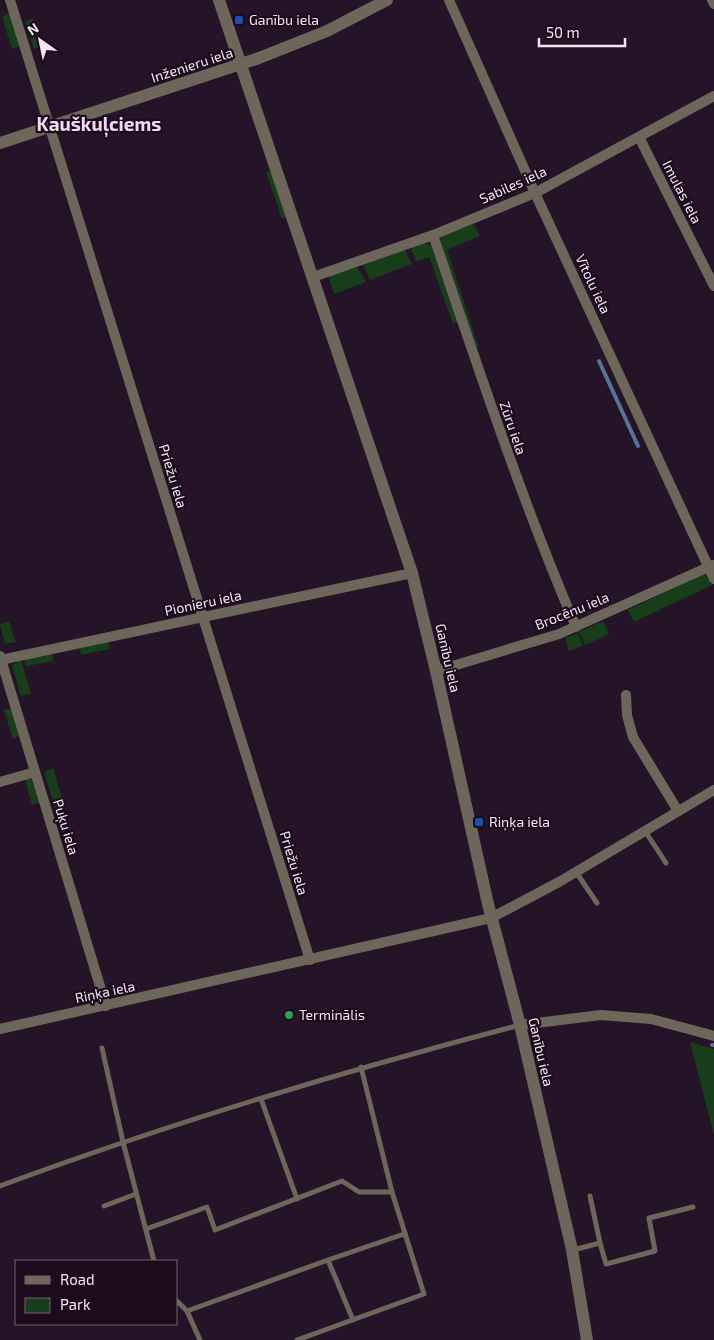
<svg xmlns="http://www.w3.org/2000/svg" width="714" height="1340" viewBox="0 0 714 1340" font-family="'Exo 2',sans-serif">
<style>
.green{fill:#173d1a}
.lines{fill:none;stroke-linecap:round;stroke-linejoin:round}
.stream{stroke:#547499;stroke-width:4}
.service{stroke:#6d665b;stroke-width:5}
.minor{stroke:#6d665b;stroke-width:10}
.tertiary{stroke:#6d665b;stroke-width:12}
.transit-dot{fill:#1a4fb4;stroke:#1c0b1d;stroke-width:2}
.leisure-dot{fill:#2e9e5b;stroke:#1c0b1d;stroke-width:2}
.labels{text-anchor:middle;stroke-width:4.5;stroke-linejoin:round;paint-order:stroke}
.poi-label{font-size:14px;fill:#f3e6f3;stroke:#1c0b1d;text-anchor:start}
.street-label{font-size:14px;fill:#f3e6f3;stroke:#1c0b1d}
.district-label{font-size:19px;font-weight:bold;fill:#f1d9f2;stroke:#1c0b1d}
</style>
<rect width="100%" height="100%" fill="#251427"/>
<g class="green">
<path d="M10 13 21 46 12 49 2 16Z"/>
<path d="M33 18 42 46 34 49 25 22Z"/>
<path d="M271 171 288 215 282 219 266 172Z"/>
<path d="M474 224 480 236 447 250 479 348 476 346 440 245V239L445 234Z"/>
<path d="M421 243H426L431 246 458 322 453 324 429 257 416 262 411 248Z"/>
<path d="M405 250 412 264 370 280 363 265Z"/>
<path d="M357 267 366 282 334 294 329 278 331 275Z"/>
<path d="M701 575H706L712 585 634 622 628 610Z"/>
<path d="M9 621 16 642 5 644 0 624Z"/>
<path d="M603 621 609 634 585 645 579 632Z"/>
<path d="M578 633 583 646 569 651 565 638Z"/>
<path d="M108 642 110 649 81 655 80 648Z"/>
<path d="M52 654 54 661 26 666 24 659Z"/>
<path d="M21 660 31 693 21 696 12 665Z"/>
<path d="M13 708 21 735 13 739 4 710Z"/>
<path d="M53 768 65 809 56 811 44 772Z"/>
<path d="M30 778 34 779 41 801 32 805 25 779Z"/>
<path d="M690 1042 714 1049V1135Z"/>
</g>
<g class="lines">
<g class="stream">
<path d="M599 361 638 446"/>
<path d="M712 1045H714"/>
</g>
<g class="service">
<path d="M645 831 666 863"/>
<path d="M576 872 597 903"/>
<path d="M102 1048 123 1142 154 1261"/>
<path d="M261 1099 297 1199"/>
<path d="M0 1186C170 1123 344 1071 520 1025"/>
<path d="M104 1206 136 1194"/>
<path d="M146 1229 207 1207 215 1230 342 1181 359 1192H392"/>
<path d="M600 1243 606 1264 655 1251 649 1218 693 1207"/>
<path d="M573 1250 600 1243 590 1196"/>
<path d="M328 1260 353 1320"/>
<path d="M176 1300 187 1311 200 1340"/>
<path d="M187 1311 328 1260 404 1234"/>
<path d="M297 1340 424 1294 392 1192 361 1067"/>
</g>
<g class="minor">
<path d="M10 0 310 960"/>
<path d="M449 0 535 193 714 579"/>
<path d="M712 0 714 4"/>
<path d="M639 137 714 286"/>
<path d="M433 235C478 367 521 499 576 627"/>
<path d="M313 277 433 235 535 193 714 96"/>
<path d="M0 656 106 1006"/>
<path d="M0 660 412 573"/>
<path d="M436 671 559 634 713 565"/>
<path d="M626 695 627 715 633 737 678 811"/>
<path d="M0 782 35 772"/>
<path d="M520 1025 601 1015 651 1019 714 1036"/>
<path d="M0 1029 491 918 559 882 714 790"/>
</g>
<g class="tertiary">
<path d="M219 0 412 573 436 671 488 904 520 1025 572 1250 587 1340"/>
<path d="M0 143 259 58 327 31 387 0"/>
</g>
</g>
<g class="transit-dot">
<rect x="234" y="15" width="10" height="10" rx="2.5"/>
<rect x="474" y="817" width="10" height="10" rx="2.5"/>
</g>
<circle class="leisure-dot" cx="289" cy="1015" r="5"/>
<g class="labels">
<g class="poi-label">
<text x="249" y="25">Ganību iela</text>
<text x="489" y="827">Riņķa iela</text>
<text x="299" y="1020">Terminālis</text>
</g>
<g class="street-label">
<text transform="translate(192 65) rotate(-18)" y="5">Inženieru iela</text>
<text transform="translate(513 185) rotate(-24)" y="5">Sabiles iela</text>
<text transform="translate(682 192) rotate(63)" y="5">Imulas iela</text>
<text transform="translate(593 284) rotate(65)" y="5">Vītolu iela</text>
<text transform="translate(513 428) rotate(71)" y="5">Zūru iela</text>
<text transform="translate(173 476) rotate(73)" y="5">Priežu iela</text>
<text transform="translate(203 603) rotate(-12)" y="5">Pionieru iela</text>
<text transform="translate(572 611) rotate(-22)" y="5">Brocēnu iela</text>
<text transform="translate(448 658) rotate(77)" y="5">Ganību iela</text>
<text transform="translate(66 827) rotate(73)" y="5">Puķu iela</text>
<text transform="translate(294 863) rotate(73)" y="5">Priežu iela</text>
<text transform="translate(105 992) rotate(-12)" y="5">Riņķa iela</text>
<text transform="translate(541 1052) rotate(77)" y="5">Ganību iela</text>
</g>
<g class="district-label">
<text x="99" y="131">Kauškuļciems</text>
</g>
</g>
<rect x="15" y="1260" width="162" height="65" fill="#1c0b1d" stroke="#726373"/>
<rect x="25" y="1276" width="25" height="8" fill="#6d665b" stroke="#726373"/>
<text x="60" y="1285" font-size="15" fill="#f3e6f3">Road</text>
<rect x="25" y="1298" width="25" height="15" fill="#173d1a" stroke="#726373"/>
<text x="60" y="1310" font-size="15" fill="#f3e6f3">Park</text>
<g transform="translate(40 40) rotate(327)" stroke="#1c0b1d" stroke-width="4" paint-order="stroke">
<path d="M0-4L9 19L0 12L-9 19Z" fill="#f3e6f3"/>
<text y="-8" font-size="14" font-weight="bold" text-anchor="middle" fill="#f3e6f3">N</text>
</g>
<path d="M539 38v8h86v-8" fill="none" stroke="#f3e6f3" stroke-width="2.5"/>
<text x="546" y="38" font-size="15" fill="#f3e6f3" stroke="#1c0b1d" stroke-width="4" paint-order="stroke">50 m</text>
</svg>
